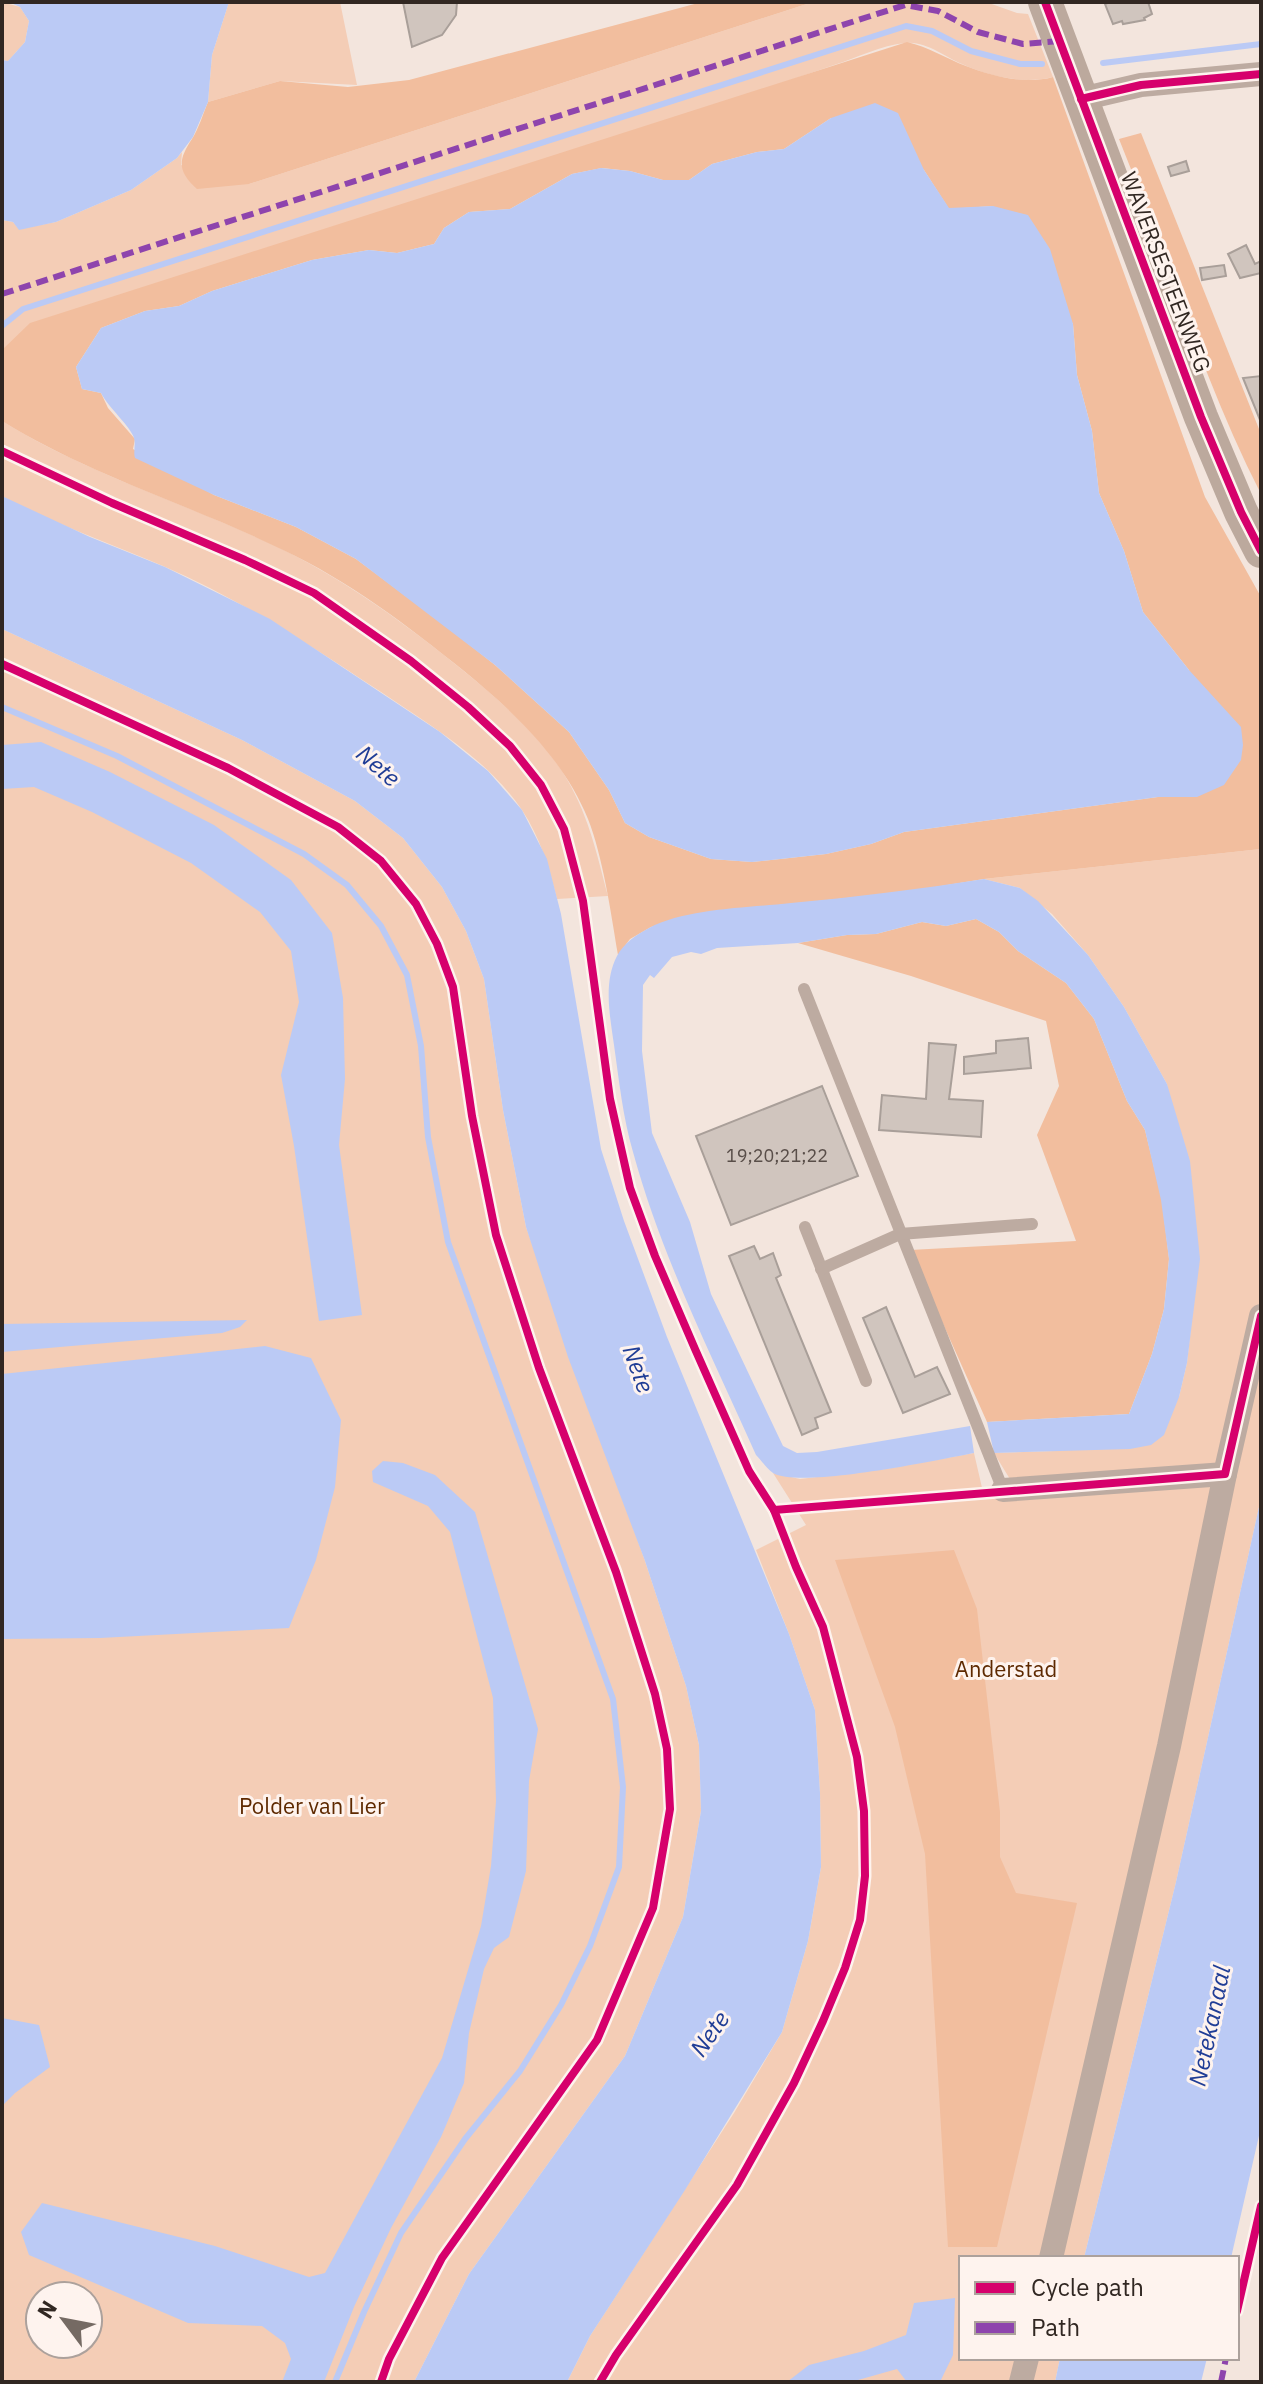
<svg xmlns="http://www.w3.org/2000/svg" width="1263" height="2384" viewBox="0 0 1263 2384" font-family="'IBM Plex Sans',sans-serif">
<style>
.green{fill:#f4cdb6;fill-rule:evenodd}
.forest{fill:#f2be9e;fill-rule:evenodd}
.water{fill:#bbcaf5}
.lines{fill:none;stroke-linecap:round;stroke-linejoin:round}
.stream{stroke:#bbcaf5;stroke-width:6}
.building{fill:#d0c5be;stroke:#a99f99;stroke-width:2}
.service{stroke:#bdaba1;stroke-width:12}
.minor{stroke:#bdaba1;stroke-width:24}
.secondary{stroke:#bca99d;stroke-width:34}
.quiet{stroke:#8e44ad;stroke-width:6;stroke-dasharray:12 6;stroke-linecap:butt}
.cycleway-casing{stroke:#fef3ee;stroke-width:13}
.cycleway{stroke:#d6006c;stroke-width:8}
.labels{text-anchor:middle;stroke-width:6;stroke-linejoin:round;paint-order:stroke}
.number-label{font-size:18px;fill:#594e49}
.street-label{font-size:22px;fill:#312722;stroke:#fef3ee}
.park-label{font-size:22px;fill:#5e2900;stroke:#fef3ee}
.water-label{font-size:24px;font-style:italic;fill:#203d96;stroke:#fef3ee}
</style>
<rect width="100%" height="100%" fill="#f3e5dd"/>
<g class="green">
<path d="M2 2 20 7 29 21 25 42 8 61 2 60Z"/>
<path d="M229 2H340L357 85 280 81 208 102 212 55Z"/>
<path d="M813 2H986L1017 13 1028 14 1053 77C1025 85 988 76 962 64 945 57 925 40 905 43 882 45 856 58 834 65L2 350V220L13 222 19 229 56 222 131 190 177 158 182 152 181 165 249 184Z"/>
<path d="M2 421C81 470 172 499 256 537 331 570 397 617 460 668 497 698 536 731 562 771 588 812 596 851 608 896L557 899C549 868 540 837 522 810 487 758 428 724 378 690 308 644 240 599 163 566 109 543 54 524 2 496Z"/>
<path d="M2 629 242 740 355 801 403 838 442 887 466 931 484 979 503 1110 526 1227 645 1561 686 1686 699 1745 701 1811 683 1917 625 2056 469 2274 414 2382H2ZM40 2296H88V2344H40Z"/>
<path d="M1261 849V1498L1176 1882 1084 2258H961V2358H1060L1055 2382H567L590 2336 734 2113 782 2032 808 1941 821 1867 820 1793 815 1710 789 1634 756 1550 806 1525 773 1473 800 1479 885 1469 974 1453 983 1492 1016 1489 994 1453 1055 1451 1179 1397 1187 1363 1192 1318 1167 1084 1124 1007 1088 955 1052 914 1020 888 984 879Z"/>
</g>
<g class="forest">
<path d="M702 2H813L249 184 197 189C177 171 178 160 192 139 199 128 203 114 208 102L280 81 348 87 409 80Z"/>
<path d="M907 42C929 47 945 58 966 66 992 76 1025 85 1053 77L1205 497 1261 597V849L984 879 905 892 720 911 677 919 651 927 630 939 618 955C611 913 603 857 588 819 563 758 514 712 464 671 408 626 349 581 283 550 191 505 89 475 2 421V350L30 323ZM831 118 924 170 949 209 993 206 1073 324 1077 375 1092 431 1099 493 1124 551 1143 612 1189 670 1197 797H1158L904 832 871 844 826 854 752 862 711 859 649 837 625 823 609 790 569 732 495 665 438 620 356 559 296 527 214 495 133 449 135 439 108 408 101 393 82 389 76 367 101 328 145 311 179 306 212 291 312 260 369 250 397 253 434 244 444 228 469 212 510 209 572 174 602 168 630 171 663 180H689L712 164 757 152 784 149Z"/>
<path d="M1141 133 1261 434V494C1203 381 1167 257 1119 139Z"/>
<path d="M976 919 999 932 1018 951 1066 983 1094 1019 1127 1101 1145 1130 1162 1200 1169 1259 1164 1309 1152 1354 1129 1414 987 1422 910 1250 1076 1241 1037 1135 1059 1086 1046 1021 911 976 798 943 847 935 876 934 922 922 946 926Z"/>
<path d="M954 1550 977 1609 1000 1812V1857L1016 1893 1077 1903 997 2247H948L925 1854 895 1727 835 1560Z"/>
</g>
<g class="water">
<path d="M9 2H229L212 55 208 102 193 137 177 158 131 190 56 222 19 230 13 222 2 220V60L8 61 25 42 29 21 20 7Z"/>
<path d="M875 103 898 113 924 170 949 208 993 206 1028 215 1050 249 1073 324 1077 375 1092 431 1099 493 1124 551 1143 612 1189 670 1241 727 1243 745 1241 760 1224 785 1197 797H1158L904 832 871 844 826 854 752 862 711 859 649 837 625 823 609 790 569 732 495 665 356 559 296 527 214 495 135 458C133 452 136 444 134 438 131 427 108 407 101 393L82 389 76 367 101 328 145 311 179 306 212 291 312 260 369 250 397 253 434 244 444 228 469 212 510 209 572 174 601 168 630 171 663 180H689L712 164 757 152 784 149 831 118Z"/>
<path d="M2 496 90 537 165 567 270 619 440 732 488 771 522 810 547 859 561 914 601 1149 624 1221 667 1337 789 1634 815 1710 820 1793 821 1867 808 1941 782 2032 685 2190 590 2336 567 2382H414L469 2274 625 2056 683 1917 701 1811 699 1745 686 1686 645 1561 568 1357 526 1227 503 1110 484 979 466 931 442 887 403 838 355 801 242 740 2 629Z"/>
<path d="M41 742 110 772 214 825 291 880 332 933 343 998 345 1079 339 1145 362 1315 319 1321 294 1146 281 1075 299 1002 291 951 260 912 191 863 92 812 34 787 2 789V745Z"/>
<path d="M984 879 1020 888 1038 901 1088 955 1124 1007 1167 1084 1190 1161 1200 1259 1187 1363 1179 1397 1164 1435 1151 1445 1130 1449 994 1453 987 1422 1129 1414 1152 1354 1164 1309 1169 1259 1161 1200 1145 1130 1127 1101 1094 1019 1066 983 1018 951 999 932 976 919 946 926 922 922 876 934 847 935 798 943 717 948 701 954 691 952 672 957 654 978 650 975 643 985 642 1051 652 1133 690 1222 711 1294 783 1446 797 1453 817 1452 970 1426 974 1453C937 1460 802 1489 773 1473 767 1469 761 1460 756 1455 712 1356 662 1258 633 1152 623 1118 619 1080 614 1045 610 1016 603 983 617 956 624 943 636 935 649 928 687 908 748 908 791 903 856 897 920 889 984 879Z"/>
<path d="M247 1320 240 1327 222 1333 2 1352V1324Z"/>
<path d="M265 1346 311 1358 341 1420 335 1487 316 1560 289 1628 100 1638 2 1639V1374Z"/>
<path d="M383 1461 403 1463 435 1475 475 1512 538 1729 529 1781 526 1871 509 1937 494 1948 484 1969 469 2033 464 2083 441 2137 391 2228 354 2307 324 2382H282L291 2359 285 2343 262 2326 188 2323 29 2255 21 2232 42 2203 215 2246 309 2277 325 2273 442 2058 481 1926 491 1866 496 1801 493 1698 450 1532 428 1506 373 1482 372 1471Z"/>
<path d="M1261 1498V2127L1231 2258H1084L1176 1882Z"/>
<path d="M2 2018 39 2025 50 2067 15 2093 2 2106Z"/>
<path d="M955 2298 953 2355 940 2382H907L897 2369 851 2382H787L809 2365 864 2351 906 2335 914 2303Z"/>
<path d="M1060 2358H1207L1201 2382H1055Z"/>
</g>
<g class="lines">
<g class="stream">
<path d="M1103 63 1261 44"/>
<path d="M2 326 23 309 906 26 932 31 971 51 1020 64H1042"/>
<path d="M2 707 117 756 304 854 347 885 381 926 407 975 421 1046 428 1137 448 1242 613 1699 623 1787 619 1867 590 1946 561 2005 520 2071 465 2139 401 2233 364 2312 335 2382"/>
</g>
</g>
<g class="building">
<path d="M403 2H457L456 15 442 35 412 47Z"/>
<path d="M1110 2H1148L1152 14 1144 18 1145 20 1123 24 1122 21 1113 24 1105 4Z"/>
<path d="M1186 161 1189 171 1171 176 1168 167Z"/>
<path d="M1246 245 1255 264 1261 261V273L1240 278 1228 254Z"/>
<path d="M1224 265 1226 276 1202 280 1200 268Z"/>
<path d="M1261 376V420H1260L1243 378Z"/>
<path d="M1028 1038 1031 1068 964 1074V1057L996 1053V1041Z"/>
<path d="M929 1043 956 1045 949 1099 983 1101 981 1137 879 1130 882 1095 926 1099Z"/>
<path d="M822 1086 858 1176 731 1225 696 1136Z"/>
<path d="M754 1246 760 1259 773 1253 781 1275 776 1278 831 1412 815 1418 818 1428 802 1435 729 1256Z"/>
<path d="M886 1307 915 1377 937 1367 950 1394 903 1413 863 1318Z"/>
</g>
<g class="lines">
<g class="service">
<path d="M2 664 228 768 338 827 381 861 416 904 437 944 453 987 472 1116 496 1235 539 1368 616 1572 655 1694 667 1749 670 1809 653 1908 597 2040 442 2258 389 2359 381 2382"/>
<path d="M804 989 1003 1490"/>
<path d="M805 1227 866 1381"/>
<path d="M821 1269 900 1234 1032 1224"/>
</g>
<g class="minor">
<path d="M1081 99 1141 85 1261 74"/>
<path d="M1003 1490 1225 1474"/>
<path d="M1051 2258 1169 1746 1225 1474 1261 1316"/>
<path d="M1021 2382 1027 2358"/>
</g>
<path class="secondary" d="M1045 2 1201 417 1241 512 1261 551"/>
<g class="quiet">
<path d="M2 294 905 5 938 11 978 32 1023 44 1059 41"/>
<path d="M1221 2382 1226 2358"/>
</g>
<g class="cycleway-casing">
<g id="cycleway">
<path d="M1045 2 1201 417 1241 512 1261 551"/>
<path d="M1081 99 1141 85 1261 74"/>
<path d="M2 451 112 503 245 560 314 593 411 661 468 707 510 746 541 785 564 829 583 901 610 1099 630 1188 655 1256 695 1349 749 1471 774 1510 796 1567 823 1627 857 1757 864 1811 865 1876 860 1920 845 1968 823 2021 794 2083 737 2185 616 2355 600 2382"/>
<path d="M2 664 228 768 338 827 381 861 416 904 437 944 453 987 472 1116 496 1235 539 1368 616 1572 655 1694 667 1749 670 1809 653 1908 597 2040 442 2258 389 2359 381 2382"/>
<path d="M774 1510 1225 1474 1261 1316"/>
<path d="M1237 2311 1261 2206"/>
</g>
</g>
<use href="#cycleway" class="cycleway"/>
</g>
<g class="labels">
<g class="number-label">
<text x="777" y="1162">19;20;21;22</text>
</g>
<g class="street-label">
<text transform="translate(1166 272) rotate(69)" y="8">WAVERSESTEENWEG</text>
</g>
<g class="park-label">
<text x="1006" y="1677">Anderstad</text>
<text x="312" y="1814">Polder van Lier</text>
</g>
<g class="water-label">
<text transform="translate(378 766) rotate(41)" y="8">Nete</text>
<text transform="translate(638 1369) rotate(70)" y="8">Nete</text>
<text transform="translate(1210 2026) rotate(-78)" y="8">Netekanaal</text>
<text transform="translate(710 2034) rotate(-55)" y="8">Nete</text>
</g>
</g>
<rect width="1263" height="2384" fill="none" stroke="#312722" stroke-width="8"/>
<rect x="959" y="2256" width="280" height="104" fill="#fef3ee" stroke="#aca19c" stroke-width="2"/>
<rect x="975" y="2282" width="40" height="12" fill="#d6006c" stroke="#aca19c" stroke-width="2"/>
<text x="1031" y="2296" font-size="24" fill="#312722">Cycle path</text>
<rect x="975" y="2322" width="40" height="12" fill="#8e44ad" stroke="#aca19c" stroke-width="2"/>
<text x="1031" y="2336" font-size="24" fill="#312722">Path</text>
<g transform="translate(64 2320) rotate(302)"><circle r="38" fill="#fef3ee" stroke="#aca19c" stroke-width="2"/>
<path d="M0-6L14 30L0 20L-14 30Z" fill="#756a63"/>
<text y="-12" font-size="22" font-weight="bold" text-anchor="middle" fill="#312722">N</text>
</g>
</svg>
